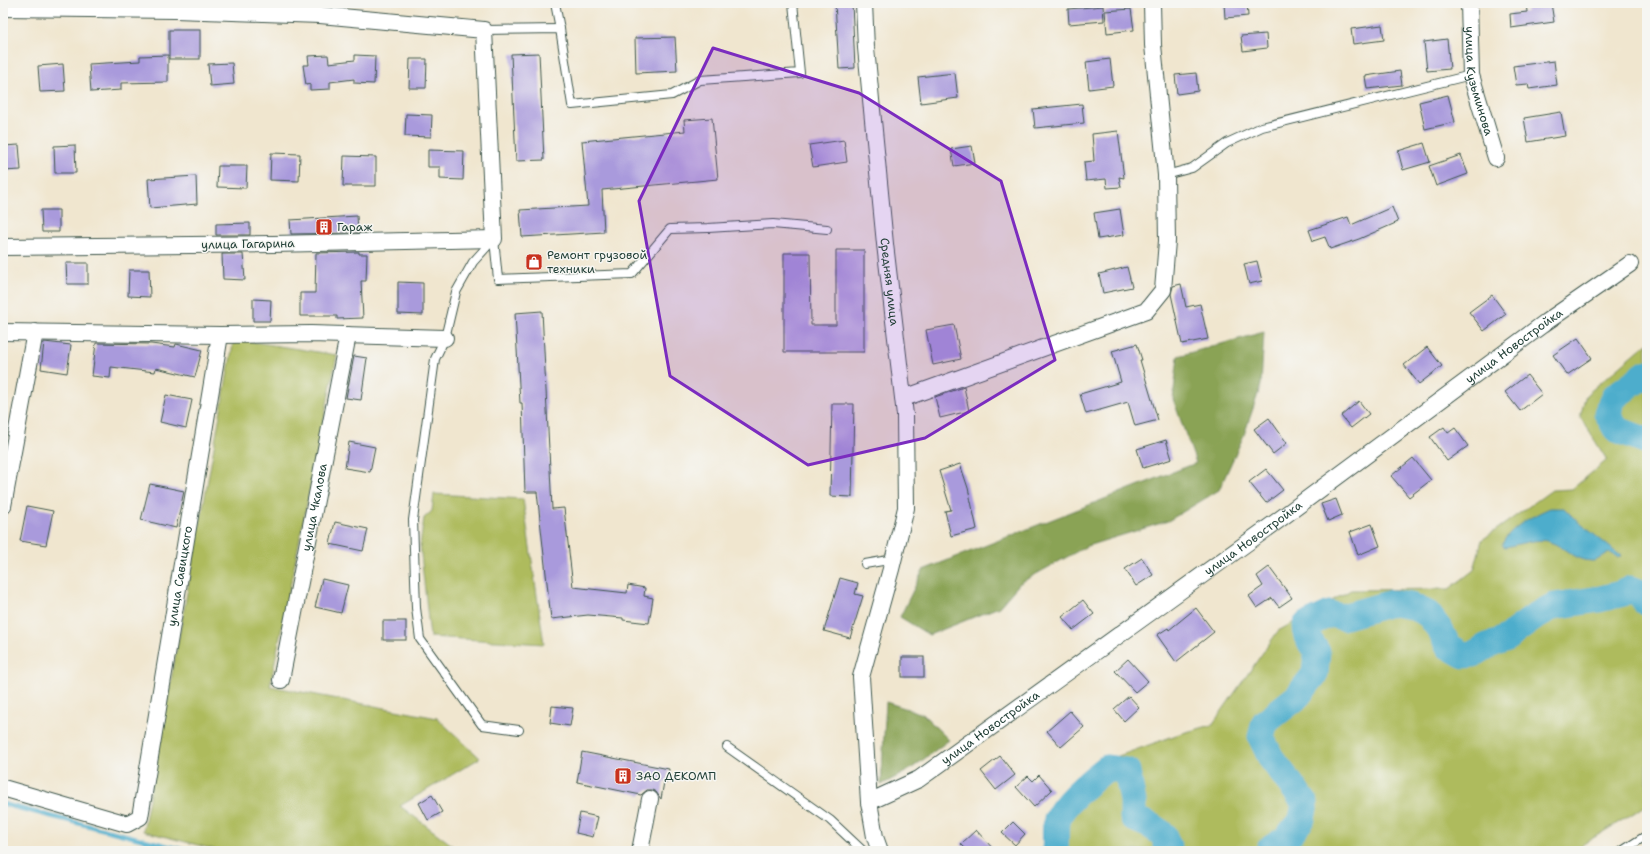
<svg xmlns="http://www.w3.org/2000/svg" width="1650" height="854" viewBox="0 0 1650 854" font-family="'Shantell Sans',sans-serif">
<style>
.green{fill:#aebb5d;stroke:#667c48}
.forest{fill:#8aa354;stroke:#547044}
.water{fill:#4dadcc;stroke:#367580}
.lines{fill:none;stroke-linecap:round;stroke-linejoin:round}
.stream{stroke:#4dadcc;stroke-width:4.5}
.river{stroke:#4dadcc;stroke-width:27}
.building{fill:#a99adc}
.lane-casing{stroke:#3e564b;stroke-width:10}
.street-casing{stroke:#3e564b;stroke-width:18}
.lane{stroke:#fff;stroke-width:8}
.street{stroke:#fff;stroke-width:16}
.marked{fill:#7b2cbf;fill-opacity:0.2;stroke:#7b2cbf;stroke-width:3;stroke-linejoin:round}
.labels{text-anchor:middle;stroke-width:3;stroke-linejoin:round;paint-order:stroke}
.street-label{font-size:12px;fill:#1f3d34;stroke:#f6f6f2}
.poi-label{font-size:12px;fill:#1f3d34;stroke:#f6f6f2;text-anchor:start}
</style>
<rect width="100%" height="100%" fill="#f6f6f2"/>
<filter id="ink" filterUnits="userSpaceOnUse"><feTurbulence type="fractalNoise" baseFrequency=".025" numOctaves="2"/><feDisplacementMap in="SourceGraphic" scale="8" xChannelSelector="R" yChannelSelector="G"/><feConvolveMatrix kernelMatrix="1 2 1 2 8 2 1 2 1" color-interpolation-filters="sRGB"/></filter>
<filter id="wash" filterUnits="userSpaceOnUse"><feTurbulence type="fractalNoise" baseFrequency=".012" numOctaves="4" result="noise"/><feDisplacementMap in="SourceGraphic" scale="16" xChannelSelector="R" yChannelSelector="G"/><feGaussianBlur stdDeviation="0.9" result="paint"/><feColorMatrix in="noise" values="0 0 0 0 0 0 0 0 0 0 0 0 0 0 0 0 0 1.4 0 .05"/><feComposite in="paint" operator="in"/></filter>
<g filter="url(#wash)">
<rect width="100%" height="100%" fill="#f0e6cf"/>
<g class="green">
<path d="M234 339 337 355 270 686 437 718 480 758 400 806 452 845 449 851H221L143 831Z"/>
<path d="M1647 343V805L1572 851H1048L1060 793 1102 762 1179 734 1212 725 1278 631 1351 590 1449 589 1474 570 1482 540 1552 490 1572 489 1607 460 1580 417 1586 395Z"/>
<path d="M434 494 523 499 544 644 430 637 420 545 424 518 432 511Z"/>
</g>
<g class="forest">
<path d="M1264 332 1261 385 1244 435 1219 490 1168 521 1087 546 1020 583 999 607 929 635 900 617 923 570 1196 463 1173 399 1178 356Z"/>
<path d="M886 702 923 714 949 740 911 769 881 785Z"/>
</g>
<path class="water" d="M1550 508H1564L1576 520 1621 556 1618 558C1605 546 1603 562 1591 561 1574 560 1565 547 1550 542 1539 537 1517 545 1505 547L1502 545C1508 528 1534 515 1550 508Z"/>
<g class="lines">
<path class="stream" d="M3 804 188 851"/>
<g class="river">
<path d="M1647 373 1614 397 1607 413 1616 429 1647 441"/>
<path d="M1055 851C1056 842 1055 832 1056 823 1059 806 1094 778 1107 768L1127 771 1133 801V818L1151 826 1163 834 1170 851"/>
<path d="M1269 851 1270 849 1286 839 1302 819 1305 803 1271 758 1261 737 1265 722 1297 697 1315 674 1317 652 1307 637 1306 625 1330 614 1342 617 1392 603 1411 606 1428 614 1440 630 1448 646 1464 655 1474 654 1487 646 1505 639 1539 614 1554 606 1600 599 1620 594 1631 589 1639 592 1645 602 1647 603"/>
</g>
</g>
<g id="blocks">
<g class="building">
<path d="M835 3H852L855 68 839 69Z"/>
<path d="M1224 3H1247L1248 16 1225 18Z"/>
<path d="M1526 3H1551L1554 22 1511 28 1510 14 1527 12Z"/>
<path d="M1103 6 1104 21 1069 24 1068 9Z"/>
<path d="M1131 9 1134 30 1107 33 1105 11Z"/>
<path d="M1382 25 1384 40 1353 44 1351 29Z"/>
<rect x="169" y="30" width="31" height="29"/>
<path d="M1266 34 1267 48 1243 51 1241 36Z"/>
<path d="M675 37 677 71 636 73 635 38Z"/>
<path d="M1447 39 1450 69 1427 71 1424 42Z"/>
<path d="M539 53 544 160 516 161 511 54Z"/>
<path d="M168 55V82L121 83V90L91 92 89 64 140 61V56Z"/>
<path d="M328 55 329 63 355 60V55L375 56 374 84 354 83V79L330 82V89L310 90V84L306 85 303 65H309L308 56Z"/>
<path d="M410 59H427L426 88H409Z"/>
<path d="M1110 59 1113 86 1089 89 1086 62Z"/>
<path d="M1554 61 1557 85 1529 89 1528 84 1516 85 1513 66Z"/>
<path d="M232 63 234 84 210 86 208 64Z"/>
<path d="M63 64 65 91 40 92 38 66Z"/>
<path d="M1400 71 1402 85 1367 89 1365 76Z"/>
<path d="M955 73 958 98 921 103 918 77Z"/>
<path d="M1196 73 1198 91 1177 94 1175 75Z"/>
<path d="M1448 95 1455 122 1425 129 1419 102Z"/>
<path d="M1082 104 1084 123 1035 128 1033 109Z"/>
<path d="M1561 112 1565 136 1528 142 1524 118Z"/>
<path d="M406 114 432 115 431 137 405 136Z"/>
<path d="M712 118 718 179 602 190 604 232 522 237 520 210 588 206 582 141 685 131 684 120Z"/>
<path d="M1118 131 1124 178 1119 177 1121 187 1107 188 1106 179 1086 181 1084 162 1094 161 1092 134Z"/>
<path d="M844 140 847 162 813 167 809 145Z"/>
<path d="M1424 143 1430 162 1403 170 1398 151Z"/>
<path d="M19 145 21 170 3 171V146Z"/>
<path d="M75 145 76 173H55L54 146Z"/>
<path d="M972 146 975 163 954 166 951 149Z"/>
<path d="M428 150 464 151 463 180 440 179V167H428Z"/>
<path d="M271 153 300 154 299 181 270 180Z"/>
<path d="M1461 155 1468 174 1436 186 1429 166Z"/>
<path d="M344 156 376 157V186H343Z"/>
<path d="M218 166H247L246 188 217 187Z"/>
<path d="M196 176 197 204 150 208 148 179Z"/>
<path d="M1392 207 1398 222 1359 239 1330 249 1325 237 1313 241 1309 230 1348 217 1351 225Z"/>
<path d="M1120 209 1124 235 1098 239 1094 213Z"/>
<path d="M41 210H59V232H42Z"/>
<path d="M357 216 358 233 291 234 290 220Z"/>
<path d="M250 223V235H216V224Z"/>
<path d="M836 250H864V352H784V253H810L811 325H836Z"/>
<path d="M359 252V254H367L366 281H361L363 318 337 319V316H300V293H315L316 253Z"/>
<path d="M222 254H243L245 280 223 279Z"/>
<path d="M1257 261 1262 281 1249 284 1244 264Z"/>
<path d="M66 263H88V284H67Z"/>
<path d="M1127 267 1132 287 1103 293 1099 274Z"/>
<path d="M129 270H149L150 297 128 296Z"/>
<path d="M398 282 423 283V315L398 314Z"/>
<path d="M1181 284 1186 307 1200 304 1208 339 1182 344 1171 294 1173 286Z"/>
<path d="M1492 295 1506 314 1484 331 1469 312Z"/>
<path d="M253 299 271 300 270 321H253Z"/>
<path d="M542 311 552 509 564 508 573 587 627 593 628 585 645 588 644 596 653 598 649 623 623 620V618L588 615 551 619 537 492H525L522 403H520L515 313Z"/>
<path d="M954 325 961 359 933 365 926 330Z"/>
<path d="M1578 338 1592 358 1567 375 1553 355Z"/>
<path d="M44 342 71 345 67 373 41 369Z"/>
<path d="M96 343 151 344 175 347 176 344 202 350 195 377 156 368 155 372 111 367 110 378 92 376Z"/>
<path d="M1137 344 1142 360H1140L1158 420 1135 426 1128 402 1086 414 1080 394 1121 382 1112 351Z"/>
<path d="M1427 347 1442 366 1419 384 1404 365Z"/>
<path d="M354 356 367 358 361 400 346 398Z"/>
<path d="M1527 375 1542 394 1520 411 1505 392Z"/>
<path d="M964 387 969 411 940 418 935 397Z"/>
<path d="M166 395 192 400 186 428 160 422Z"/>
<path d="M1359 401 1369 414 1351 428 1341 416Z"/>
<path d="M832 404H854L852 497 830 496Z"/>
<path d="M1269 418 1287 443 1273 454 1254 429Z"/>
<path d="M1444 427 1448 433 1455 428 1468 446 1447 461 1430 437Z"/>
<path d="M1166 440 1172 459 1143 468 1137 449Z"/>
<path d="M349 442 375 447 370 472 345 468Z"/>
<path d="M1413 458 1431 480 1409 497 1391 476Z"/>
<path d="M960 464 968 488 977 529 951 536 945 511 951 510 939 471Z"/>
<path d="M1266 469 1283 490 1266 503 1249 482Z"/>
<path d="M150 484 184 491 176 528 141 520Z"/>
<path d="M1336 499 1342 515 1328 521 1321 504Z"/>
<path d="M27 506 53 511 46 545 20 541Z"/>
<path d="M335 522 368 529 363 551 330 544Z"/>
<path d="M1372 524 1380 546 1358 555 1350 532Z"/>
<path d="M1142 558 1153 575 1136 586 1125 569Z"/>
<path d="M1269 567 1292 598 1279 607 1272 598 1257 608 1249 596 1263 586 1257 576Z"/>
<path d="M840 578 858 583 855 594 863 596 850 638 824 631Z"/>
<path d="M322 579 348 585 341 613 315 607Z"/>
<path d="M1083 600 1094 614 1073 630 1062 617Z"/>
<path d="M1196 608 1214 632 1176 662 1157 635 1168 628 1169 630Z"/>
<rect x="383" y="621" width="23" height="19"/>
<rect x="902" y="657" width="22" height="20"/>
<path d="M1128 659 1148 681 1135 692 1115 671Z"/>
<path d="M1129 696 1139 707 1124 721 1114 709Z"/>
<path d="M552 706 573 708 570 726 550 723Z"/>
<path d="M1070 711 1084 727 1061 747 1047 731Z"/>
<path d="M582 752 669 769 667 782H664L661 799 656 792 652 790H647L641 795 577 782Z"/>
<path d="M1000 756 1015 775 996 790 981 771Z"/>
<path d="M1039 775 1052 790 1034 807 1016 787 1028 776 1033 781Z"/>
<path d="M432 795 442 812 428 820 419 803Z"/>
<path d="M580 813 598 817 593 837 576 833Z"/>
<path d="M1013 822 1025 834 1015 845 1002 833Z"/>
<path d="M976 830 995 851H968L961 844Z"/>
</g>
</g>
</g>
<g filter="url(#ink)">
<use href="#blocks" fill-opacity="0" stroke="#3e564b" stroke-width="1"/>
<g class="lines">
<g class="lane-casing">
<g id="lane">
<path d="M555 3 560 29"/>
<path d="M484 30 560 29 572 105 672 95 700 80 800 73 793 3"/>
<path d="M1166 175 1192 168 1227 143 1262 127 1471 75"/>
<path d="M494 239 498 279 632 274 670 229 708 228 773 224 827 229"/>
<path d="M493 240 473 262 456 292 445 338 435 359 413 520 416 608 420 639 482 725 519 730"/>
<path d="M865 564 894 559"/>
<path d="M727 747 830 820 863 851"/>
<path d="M1622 851 1647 835"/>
</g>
</g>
<g class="street-casing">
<g id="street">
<path id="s1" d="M864 3 866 48 885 244 905 415 906 508 891 569 861 677 869 802 875 837 880 851"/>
<path id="s2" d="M1469 3 1471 75 1496 158"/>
<path d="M3 8 175 10 320 15 484 30 494 239 273 244 3 247"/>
<path d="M3 332 220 335 311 334 445 338"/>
<path d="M904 398 1146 311 1163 290 1167 241 1166 175 1153 45 1152 3"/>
<path d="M3 506 35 332"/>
<path id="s3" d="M281 680 348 335"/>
<path id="s4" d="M3 788 127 824 140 817 220 335"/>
<path id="s5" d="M869 802 919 779 1276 522 1546 322 1630 264"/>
<path d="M640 851 650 799"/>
</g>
</g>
<use href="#lane" class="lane"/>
<use href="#street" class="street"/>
</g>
</g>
<path class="marked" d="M713 48 859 93 1001 181 1055 360 925 438 808 465 670 376 639 201Z"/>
<defs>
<g id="building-square" transform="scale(0.9)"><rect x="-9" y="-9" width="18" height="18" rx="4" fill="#c8321e" stroke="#f6f6f2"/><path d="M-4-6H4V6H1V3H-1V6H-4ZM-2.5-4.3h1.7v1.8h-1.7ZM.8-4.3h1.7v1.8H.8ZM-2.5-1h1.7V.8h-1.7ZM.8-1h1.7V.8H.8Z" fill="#fff"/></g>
<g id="shop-square" transform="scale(0.9)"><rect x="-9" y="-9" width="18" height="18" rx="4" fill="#c8321e" stroke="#f6f6f2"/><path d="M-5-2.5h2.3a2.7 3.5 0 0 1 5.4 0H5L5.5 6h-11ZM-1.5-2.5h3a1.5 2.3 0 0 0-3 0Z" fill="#fff"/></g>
</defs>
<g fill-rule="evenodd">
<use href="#building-square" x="324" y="227"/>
<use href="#shop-square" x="534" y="262"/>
<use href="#building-square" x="623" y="776"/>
</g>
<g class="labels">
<g class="street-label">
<text dy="4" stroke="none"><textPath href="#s2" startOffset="79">улица Кузьминова</textPath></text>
<text transform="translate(248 244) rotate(-1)" y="4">улица Гагарина</text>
<text dy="4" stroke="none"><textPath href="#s1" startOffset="280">Средняя улица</textPath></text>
<text dy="4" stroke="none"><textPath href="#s5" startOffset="791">улица Новостройка</textPath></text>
<text dy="4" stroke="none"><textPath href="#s3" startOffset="176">улица Чкалова</textPath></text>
<text dy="4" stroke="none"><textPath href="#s5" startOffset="467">улица Новостройка</textPath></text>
<text dy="4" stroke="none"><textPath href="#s4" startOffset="388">улица Савицкого</textPath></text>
<text dy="4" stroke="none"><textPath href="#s5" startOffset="143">улица Новостройка</textPath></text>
</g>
<g class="poi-label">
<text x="337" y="231">Гараж</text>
<text x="547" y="259">Ремонт грузовой<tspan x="547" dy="14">техники</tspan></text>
<text x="636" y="780">ЗАО ДЕКОМП</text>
</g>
</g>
<rect width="1650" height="854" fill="none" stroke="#f6f6f2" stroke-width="16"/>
</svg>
